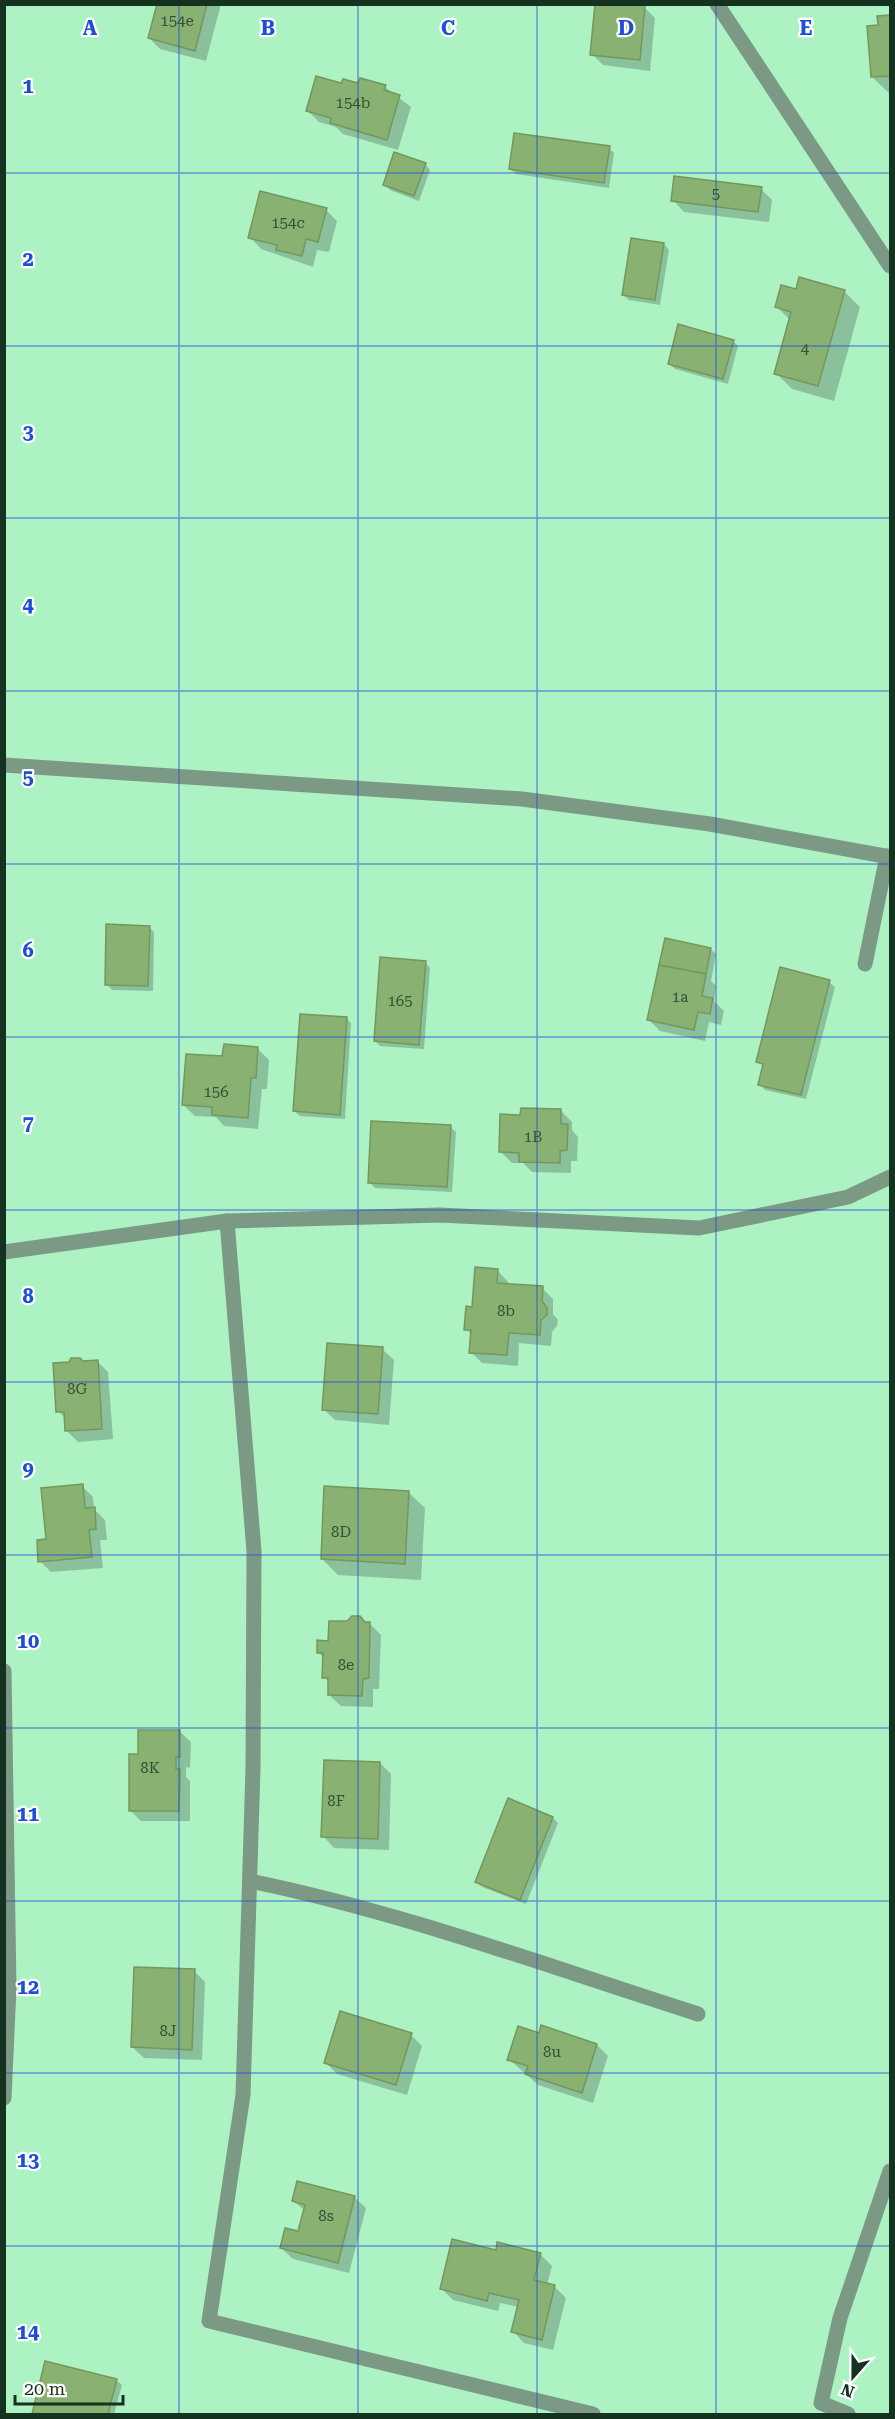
<svg xmlns="http://www.w3.org/2000/svg" width="895" height="2419" viewBox="0 0 895 2419" font-family="'Roboto Serif',serif">
<style>
.shadow{fill:#0003}
.building{fill:#89b171;stroke:#73985c;stroke-width:1.5}
.lines{fill:none;stroke-linecap:round;stroke-linejoin:round}
.minor{stroke:#7b9984;stroke-width:15}
.grid{fill:none;stroke:#1d4ed8;stroke-width:1.5;stroke-opacity:0.55}
.labels{text-anchor:middle;stroke-width:4.5;stroke-linejoin:round;paint-order:stroke}
.number-label{font-size:15px;fill:#325134}
.grid-label{font-size:20px;text-anchor:middle;font-weight:bold;fill:#1d4ed8;stroke:#fff;stroke-width:4.5;stroke-linejoin:round;paint-order:stroke}
</style>
<rect width="100%" height="100%" fill="#adf2c3"/>
<g class="shadow">
<path d="M158 4H221L206 61 160 49 149 38Z"/>
<path d="M597 4 644 7 655 18 650 71 603 65 592 54Z"/>
<path d="M890 17V93H889L872 77 879 18Z"/>
<path d="M342 85 385 87 411 107 398 150 343 134 336 127 319 122 308 111Z"/>
<path d="M609 148 614 153 609 188 516 174 510 169Z"/>
<path d="M425 164 430 170 419 201 390 190 384 184Z"/>
<path d="M761 189 772 200 769 222 684 212 673 200Z"/>
<path d="M326 210 337 221 329 252 317 250 313 267 261 249 250 237Z"/>
<path d="M664 244 669 250 660 305 629 300 623 295Z"/>
<path d="M797 291H844L860 307 834 401 792 389 776 373 790 320 777 307Z"/>
<path d="M733 341 738 346 728 384 675 369 669 364Z"/>
<path d="M149 927 154 932 153 991 112 990 106 984Z"/>
<path d="M710 949 716 954 711 981 716 986 714 1001 724 1011 721 1025 709 1022 705 1041 660 1031 649 1020Z"/>
<path d="M425 962 430 968 424 1049 380 1046 375 1041Z"/>
<path d="M829 982 835 987 806 1099 765 1090 759 1084 764 1067 758 1061Z"/>
<path d="M346 1018 351 1023 345 1119 300 1116 294 1111Z"/>
<path d="M258 1049 269 1060 267 1089H262L258 1129 224 1126 216 1117 195 1116 183 1105 224 1058Z"/>
<path d="M561 1111 572 1122V1130L578 1137 577 1161H571V1173L532 1172 523 1163H512L500 1151 522 1116Z"/>
<path d="M450 1127 456 1132 452 1192 375 1188 369 1182Z"/>
<path d="M497 1270 508 1282V1286L542 1288 553 1299V1314L558 1320 557 1326 552 1332 551 1346 519 1343 518 1366 482 1363 471 1352 472 1335 466 1329 474 1308Z"/>
<path d="M382 1349 394 1360 389 1425 335 1420 323 1409Z"/>
<path d="M97 1361 108 1372 113 1439 78 1442 67 1431 66 1419 58 1411 83 1363Z"/>
<path d="M82 1486 93 1497 94 1509 105 1520 107 1540H100L103 1568 51 1572 40 1561 47 1540Z"/>
<path d="M408 1492 425 1508 421 1580 338 1575 322 1559Z"/>
<path d="M365 1623H369L381 1635 379 1689H373V1707L341 1706 329 1695 330 1683 324 1677V1658L318 1652 330 1642Z"/>
<path d="M179 1731 191 1742 190 1768 186 1767V1777L190 1781V1821H141L130 1810 139 1755Z"/>
<path d="M380 1763 391 1774 389 1850 334 1848 323 1836Z"/>
<path d="M553 1818 558 1823 526 1904 482 1887 476 1882Z"/>
<path d="M194 1971 205 1982 202 2060 144 2058 132 2047Z"/>
<path d="M411 2035 422 2046 407 2095 337 2074 326 2063Z"/>
<path d="M540 2035 597 2045 608 2056 593 2103 538 2085 509 2059Z"/>
<path d="M354 2197 366 2208 349 2273 293 2259 281 2248 299 2233 305 2211 294 2201Z"/>
<path d="M497 2251 540 2254 552 2266 547 2285 555 2287 566 2298 553 2350 524 2343 513 2331 519 2307 500 2303 498 2311 453 2300 442 2289Z"/>
<path d="M47 2363 116 2380 122 2385 114 2414H34Z"/>
</g>
<g class="building">
<path d="M157 4H207L195 51 148 38Z"/>
<path d="M595 4 645 5 640 60 590 55Z"/>
<path d="M890 15V76L871 77 867 26 878 25 877 16Z"/>
<path d="M316 76 341 83 343 79 358 83 360 78 386 85 384 90 400 95 387 140 330 123 331 118 306 111Z"/>
<path d="M514 133 610 146 604 183 509 169Z"/>
<path d="M394 152 426 163 414 196 383 185Z"/>
<path d="M674 176 762 187 758 212 671 201Z"/>
<path d="M260 191 327 208 318 242 306 239 302 256 276 250 277 245 248 238Z"/>
<path d="M631 238 664 243 655 300 622 295Z"/>
<path d="M799 277 845 290 818 386 774 374 791 312 775 307 781 285 796 289Z"/>
<path d="M678 324 734 340 723 379 668 364Z"/>
<path d="M106 924 150 926 148 986 105 985Z"/>
<path d="M665 938 711 948 706 974 659 965Z"/>
<path d="M380 957 426 961 419 1045 374 1041Z"/>
<path d="M659 965 706 974 702 996 713 998 710 1014 698 1012 694 1030 647 1020Z"/>
<path d="M780 967 830 980 801 1095 758 1085 763 1064 756 1062Z"/>
<path d="M300 1014 347 1017 340 1115 293 1111Z"/>
<path d="M224 1044 258 1047 256 1078H251L248 1118 212 1115V1107L182 1105 186 1054 222 1056Z"/>
<path d="M521 1108 561 1109V1124H568L567 1150 560 1151V1163L519 1162V1153L499 1152 500 1114 520 1115Z"/>
<path d="M371 1121 451 1125 447 1187 368 1183Z"/>
<path d="M475 1267 498 1269 497 1283 543 1286 542 1301 547 1308V1315L541 1320 540 1335 509 1333 507 1355 469 1353 471 1330H464L466 1306 472 1307Z"/>
<path d="M327 1343 383 1347 378 1414 322 1410Z"/>
<path d="M71 1358H80L83 1361 98 1360 102 1429 65 1431 64 1412H56L53 1363 69 1362Z"/>
<path d="M83 1484 85 1508 95 1507 96 1529 89 1530 92 1557 38 1562 37 1540 46 1539 41 1488Z"/>
<path d="M324 1486 409 1491 405 1564 321 1559Z"/>
<path d="M352 1616H360L365 1622H370L369 1678 363 1679 362 1696 328 1695V1678H322L323 1653H317V1640L328 1641 329 1621H347Z"/>
<path d="M138 1730H180V1757H176V1769H180L179 1811H129V1754H138Z"/>
<path d="M324 1760 380 1762 378 1839 321 1837Z"/>
<path d="M508 1798 553 1817 520 1900 475 1882Z"/>
<path d="M134 1967 195 1969 192 2050 131 2047Z"/>
<path d="M340 2011 412 2033 396 2085 324 2063Z"/>
<path d="M541 2025 597 2044 582 2093 525 2074 528 2066 507 2060 518 2026 539 2033Z"/>
<path d="M297 2181 355 2196 338 2263 280 2248 285 2228 298 2231 305 2205 292 2201Z"/>
<path d="M452 2239 496 2250 497 2242 541 2253 534 2280 555 2285 542 2340 511 2332 519 2300 489 2293 487 2301 440 2289Z"/>
<path d="M45 2361 117 2379 108 2414H32Z"/>
</g>
<g class="lines">
<g class="minor">
<path d="M717 4 890 266"/>
<path d="M4 765 522 799 710 824 890 857"/>
<path d="M865 964 887 856"/>
<path d="M227 1221 254 1551 253 1768 243 2095 209 2321 593 2414"/>
<path d="M4 1252 227 1221 440 1215 699 1228 848 1197 890 1177"/>
<path d="M4 1671 9 1988 4 2098"/>
<path d="M250 1881C402 1912 550 1967 698 2014"/>
<path d="M848 2414 821 2403 840 2318 890 2171"/>
</g>
</g>
<path class="grid" d="M179 4V2414M358 4V2414M537 4V2414M716 4V2414M4 173H890M4 346H890M4 518H890M4 691H890M4 864H890M4 1037H890M4 1210H890M4 1382H890M4 1555H890M4 1728H890M4 1901H890M4 2073H890M4 2246H890"/>
<g class="labels">
<g class="number-label">
<text x="177" y="26">154e</text>
<text x="353" y="108">154b</text>
<text x="716" y="199">5</text>
<text x="288" y="228">154c</text>
<text x="805" y="354">4</text>
<text x="680" y="1002">1a</text>
<text x="400" y="1006">165</text>
<text x="216" y="1097">156</text>
<text x="533" y="1142">1B</text>
<text x="506" y="1316">8b</text>
<text x="77" y="1394">8G</text>
<text x="341" y="1537">8D</text>
<text x="346" y="1670">8e</text>
<text x="150" y="1773">8K</text>
<text x="336" y="1806">8F</text>
<text x="168" y="2036">8J</text>
<text x="552" y="2057">8u</text>
<text x="326" y="2221">8s</text>
</g>
</g>
<g class="grid-label">
<text x="90" y="35">A</text>
<text x="268" y="35">B</text>
<text x="448" y="35">C</text>
<text x="626" y="35">D</text>
<text x="806" y="35">E</text>
<text x="28" y="93">1</text>
<text x="28" y="266">2</text>
<text x="28" y="439">3</text>
<text x="28" y="612">4</text>
<text x="28" y="784">5</text>
<text x="28" y="957">6</text>
<text x="28" y="1130">7</text>
<text x="28" y="1303">8</text>
<text x="28" y="1476">9</text>
<text x="28" y="1648">10</text>
<text x="28" y="1821">11</text>
<text x="28" y="1994">12</text>
<text x="28" y="2167">13</text>
<text x="28" y="2339">14</text>
</g>
<rect width="895" height="2419" fill="none" stroke="#15311f" stroke-width="12"/>
<g transform="translate(853 2377) rotate(201)" stroke="#ffffff" stroke-width="4.5" paint-order="stroke">
<path d="M0-4.5L10 22L0 15L-10 22Z" fill="#15311f"/>
<text y="-9" font-size="16" font-weight="bold" text-anchor="middle" fill="#15311f">N</text>
</g>
<path d="M15 2395v9h108v-9" fill="none" stroke="#15311f" stroke-width="3"/>
<text x="24" y="2395" font-size="18" fill="#15311f" stroke="#ffffff" stroke-width="4.5" paint-order="stroke">20 m</text>
</svg>
